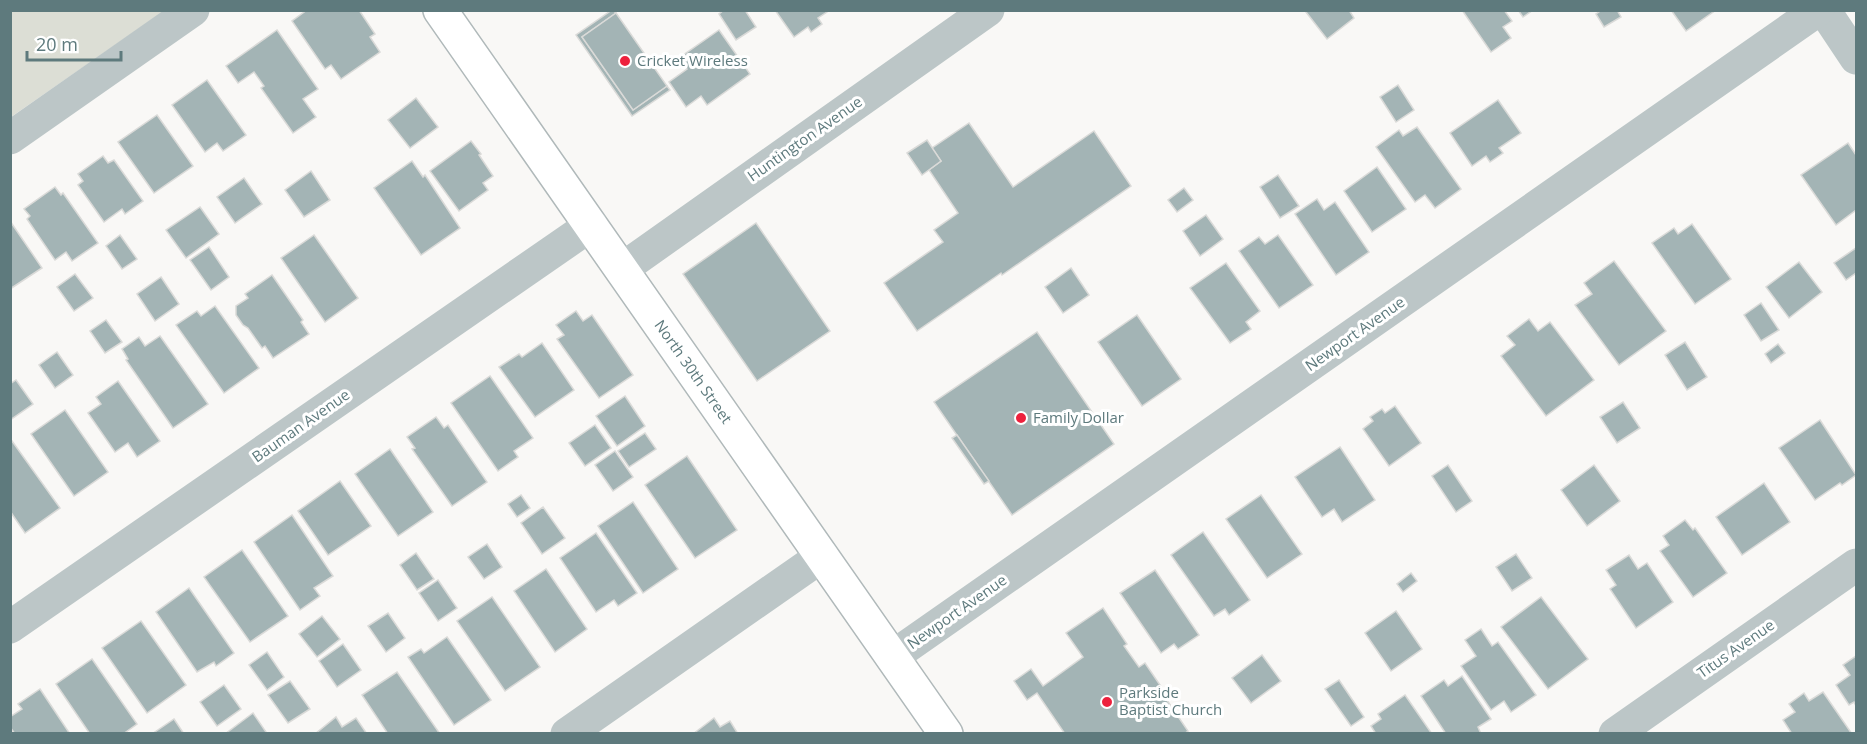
<svg xmlns="http://www.w3.org/2000/svg" width="1867" height="744" viewBox="0 0 1867 744" font-family="'Open Sans',sans-serif">
<style>
.green{fill:#dcded5}
.building{fill:#a3b4b5;stroke:#dadad8;stroke-width:1.5}
.lines{fill:none;stroke-linecap:round;stroke-linejoin:round}
.highway-casing{stroke:#b0b9ba;stroke-width:36}
.minor{stroke:#bcc6c7;stroke-width:33}
.highway{stroke:#fff;stroke-width:33}
.poi-dot{fill:#ed213d;stroke:#fff;stroke-width:2}
.labels{text-anchor:middle;stroke-width:6;stroke-linejoin:round;paint-order:stroke}
.poi-label{font-size:15px;fill:#5e7a7d;stroke:#fff;text-anchor:start}
.street-label{font-size:15px;fill:#5e7a7d;stroke:#fff}
</style>
<rect width="100%" height="100%" fill="#f9f8f6"/>
<path class="green" d="M11 11H164L11 117Z"/>
<g class="building">
<path d="M307 10H359L375 34 370 37 380 52 341 79 331 65 325 69 292 21Z"/>
<path d="M612 10 616 13 582 37 633 110 667 86 670 90 632 116 576 35Z"/>
<path d="M724 10H745L756 27 736 40 719 14Z"/>
<path d="M775 10H826L827 12 818 18 822 24 811 32 808 27 794 37Z"/>
<path d="M1308 10H1349L1354 18 1327 39 1306 12Z"/>
<path d="M1462 10H1504L1512 21 1503 27 1511 38 1491 52Z"/>
<path d="M1518 10H1533L1523 17Z"/>
<path d="M1602 10H1617L1621 17 1604 27 1596 14Z"/>
<path d="M1671 10H1716L1686 31Z"/>
<path d="M616 13 667 86 633 110 582 37Z"/>
<path d="M277 30 318 89 303 99 316 117 293 133 261 88 264 86 254 72 238 83 226 66Z"/>
<path d="M719 30 750 74 707 105 701 96 686 107 669 82 687 69 679 58Z"/>
<path d="M207 80 246 135 223 151 217 143 205 152 172 105Z"/>
<path d="M1398 85 1414 110 1396 122 1380 97Z"/>
<path d="M416 98 438 127 410 148 388 120Z"/>
<path d="M1498 100 1521 133 1499 148 1503 153 1490 162 1486 156 1472 166 1450 133Z"/>
<path d="M157 115 193 166 154 193 118 142Z"/>
<path d="M969 123 1013 187 1094 131 1131 186 1002 275 1001 273 917 331 884 283 943 242 934 230 958 213 929 170 941 161 932 148Z"/>
<path d="M1417 127 1461 189 1435 208 1425 195 1415 202 1376 147 1399 130 1403 136Z"/>
<path d="M927 140 941 161 922 175 907 153Z"/>
<path d="M471 141 481 154 479 155 493 176 483 183 488 190 459 211 430 171Z"/>
<path d="M1848 143 1856 155V210L1836 225 1801 175Z"/>
<path d="M103 156 108 163 114 160 143 201 125 214 122 209 104 222 78 185 83 181 78 174Z"/>
<path d="M412 161 423 177 425 175 460 228 421 255 374 188Z"/>
<path d="M1377 167 1406 209 1372 232 1344 191Z"/>
<path d="M311 171 330 200 304 217 285 190Z"/>
<path d="M1278 175 1299 206 1280 218 1260 187Z"/>
<path d="M244 178 262 204 235 223 217 197Z"/>
<path d="M55 187 61 195 63 193 98 243 72 261 66 252 55 260 27 219 30 216 24 209Z"/>
<path d="M1184 188 1193 200 1177 212 1168 200Z"/>
<path d="M1317 199 1324 210 1335 202 1369 252 1336 275 1295 214Z"/>
<path d="M200 207 219 234 186 258 166 230Z"/>
<path d="M1206 215 1223 239 1200 256 1183 231Z"/>
<path d="M10 221 42 268 10 289Z"/>
<path d="M756 223 830 331 757 381 683 274Z"/>
<path d="M1692 224 1731 279 1695 304 1652 243 1674 228 1678 234Z"/>
<path d="M120 235 137 259 122 269 106 246Z"/>
<path d="M314 235 358 298 325 322 281 258Z"/>
<path d="M1278 235 1313 285 1279 308 1239 251 1259 237 1265 244Z"/>
<path d="M209 247 229 277 211 290 190 260Z"/>
<path d="M1856 248V273L1846 280 1834 263Z"/>
<path d="M1614 261 1666 331 1619 365 1575 305 1592 294 1584 283Z"/>
<path d="M1799 262 1822 292 1789 318 1766 287Z"/>
<path d="M1226 263 1260 311 1246 322 1251 329 1230 343 1190 288Z"/>
<path d="M1071 268 1089 295 1063 313 1045 287Z"/>
<path d="M75 274 93 298 74 311 57 287Z"/>
<path d="M272 275 303 320 301 322 309 334 273 358 265 346 262 348 248 328 243 325 236 315V306L248 298 245 294Z"/>
<path d="M161 277 179 304 155 321 137 294Z"/>
<path d="M1761 303 1779 330 1761 341 1744 315Z"/>
<path d="M215 306 259 368 224 393 176 325 197 311 201 316Z"/>
<path d="M576 311 583 321 592 315 633 375 599 398 557 339 564 335 556 325Z"/>
<path d="M1137 315 1181 379 1142 406 1098 342Z"/>
<path d="M1529 319 1538 331 1550 322 1594 380 1546 416 1501 356 1515 345 1507 336Z"/>
<path d="M106 320 122 342 105 353 90 331Z"/>
<path d="M1037 332 1114 444 1012 515 934 402Z"/>
<path d="M160 336 208 404 173 428 126 360 128 359 122 349 139 337 145 346Z"/>
<path d="M1685 342 1707 377 1687 390 1665 355Z"/>
<path d="M542 343 574 390 535 417 499 367 519 354 522 357Z"/>
<path d="M1778 344 1785 353 1771 363 1765 354Z"/>
<path d="M57 352 73 375 55 388 39 365Z"/>
<path d="M490 376 533 438 514 451 518 457 498 471 451 403Z"/>
<path d="M16 380 33 404 10 420V384Z"/>
<path d="M118 381 160 441 137 457 128 443 115 452 88 413 101 404 96 397Z"/>
<path d="M625 396 645 426 617 446 596 416Z"/>
<path d="M1623 402 1640 428 1617 443 1600 417Z"/>
<path d="M1395 406 1421 443 1389 466 1363 429 1373 421 1370 417 1382 409 1385 413Z"/>
<path d="M65 410 108 472 74 496 31 434Z"/>
<path d="M436 417 444 428 448 425 487 482 452 506 412 449 415 448 407 437Z"/>
<path d="M1820 420 1856 475 1842 485 1840 483 1815 500 1779 448Z"/>
<path d="M595 425 611 448 585 466 569 443Z"/>
<path d="M645 433 656 449 629 467 618 451Z"/>
<path d="M957 435 989 481 984 484 952 438Z"/>
<path d="M12 441 60 508 25 533 10 511V442Z"/>
<path d="M1340 447 1375 500 1342 522 1334 509 1322 517 1295 477Z"/>
<path d="M390 449 433 512 398 536 355 474Z"/>
<path d="M615 451 633 477 613 491 595 465Z"/>
<path d="M687 456 737 530 695 558 645 485Z"/>
<path d="M1448 465 1472 501 1456 512 1432 476Z"/>
<path d="M1594 465 1620 501 1587 526 1561 490Z"/>
<path d="M340 481 371 526 328 555 298 511Z"/>
<path d="M1764 483 1790 522 1742 555 1716 517Z"/>
<path d="M521 495 530 508 517 517 508 504Z"/>
<path d="M1261 495 1302 554 1267 578 1226 519Z"/>
<path d="M633 502 678 569 643 593 598 526Z"/>
<path d="M543 507 565 538 542 554 521 523Z"/>
<path d="M292 515 333 576 314 588 320 596 300 610 254 542Z"/>
<path d="M1685 520 1693 530 1695 528 1727 573 1693 597 1660 551 1669 545 1663 536Z"/>
<path d="M1203 532 1250 600 1229 615 1225 609 1214 616 1171 555Z"/>
<path d="M596 533 637 593 618 606 614 600 596 612 560 558Z"/>
<path d="M487 544 502 567 484 579 468 557Z"/>
<path d="M242 550 288 616 250 642 204 577Z"/>
<path d="M416 553 434 579 417 590 400 565Z"/>
<path d="M1516 554 1532 578 1512 591 1496 567Z"/>
<path d="M1629 555 1638 569 1647 563 1673 602 1636 628 1610 589 1616 585 1606 570Z"/>
<path d="M546 569 587 629 555 652 514 591Z"/>
<path d="M1155 570 1199 635 1178 649 1174 644 1161 653 1120 593Z"/>
<path d="M1411 573 1417 581 1403 592 1397 584Z"/>
<path d="M438 580 457 608 438 621 419 593Z"/>
<path d="M189 588 234 653 216 666 214 662 197 672 156 612Z"/>
<path d="M492 597 540 667 505 691 457 621Z"/>
<path d="M1541 597 1588 659 1548 689 1501 627Z"/>
<path d="M1103 608 1127 644 1124 646 1139 667 1145 663 1162 688 1160 690 1188 731 1184 734H1065L1037 693 1027 700 1014 681 1031 669 1043 686 1083 657 1066 633Z"/>
<path d="M1396 611 1422 649 1391 671 1365 633Z"/>
<path d="M388 613 405 638 386 652 368 626Z"/>
<path d="M322 616 340 639 317 657 299 634Z"/>
<path d="M141 621 186 685 147 713 102 648Z"/>
<path d="M1481 629 1492 646 1498 642 1536 695 1511 712 1504 701 1491 710 1461 666 1476 656 1465 640Z"/>
<path d="M447 637 491 700 454 725 408 657 421 649 424 653Z"/>
<path d="M343 644 361 670 337 687 319 661Z"/>
<path d="M267 652 284 677 267 690 249 665Z"/>
<path d="M1262 655 1281 681 1251 703 1232 678Z"/>
<path d="M1856 656V706L1854 702 1849 705 1836 685 1850 675 1843 665Z"/>
<path d="M92 659 137 724 123 734H90L56 684Z"/>
<path d="M397 672 440 734H388L362 695Z"/>
<path d="M1462 676 1491 719 1478 727 1481 734H1446L1421 696 1444 680 1448 686Z"/>
<path d="M1339 680 1364 717 1351 726 1325 689Z"/>
<path d="M290 681 310 709 288 723 268 695Z"/>
<path d="M224 685 241 709 217 726 200 702Z"/>
<path d="M40 689 70 734H15L10 727V717L22 709 18 704Z"/>
<path d="M1823 692 1852 734H1792L1783 720 1795 712 1789 704 1804 693 1809 701Z"/>
<path d="M1405 695 1432 734H1376L1371 726 1381 719 1378 714Z"/>
<path d="M253 713 266 732 263 734H225Z"/>
<path d="M336 717 342 727 356 718 367 734H315Z"/>
<path d="M714 718 720 727 730 721 738 734H693Z"/>
<path d="M174 719 184 734H152Z"/>
</g>
<g class="lines">
<g class="highway-casing">
<path id="highway" d="M440 10 946 734"/>
</g>
<g class="minor">
<path d="M1824 10 1856 58"/>
<path d="M10 138 193 10"/>
<path d="M622 269 988 10"/>
<path d="M10 627 591 225"/>
<path d="M892 657 1818 10"/>
<path d="M567 734 822 556"/>
<path d="M1615 734 1856 565"/>
</g>
<use href="#highway" class="highway"/>
</g>
<g class="poi-dot">
<circle cx="625" cy="61" r="6"/>
<circle cx="1021" cy="418" r="6"/>
<circle cx="1107" cy="702" r="6"/>
</g>
<g class="labels">
<g class="poi-label">
<text x="637" y="66">Cricket Wireless</text>
<text x="1033" y="423">Family Dollar</text>
<text x="1119" y="698">Parkside<tspan x="1119" dy="17">Baptist Church</tspan></text>
</g>
<g class="street-label">
<text transform="translate(805 139) rotate(-35)" y="5">Huntington Avenue</text>
<text transform="translate(1355 334) rotate(-35)" y="5">Newport Avenue</text>
<text transform="translate(693 372) rotate(55)" y="5">North 30th Street</text>
<text transform="translate(301 426) rotate(-35)" y="5">Bauman Avenue</text>
<text transform="translate(957 612) rotate(-35)" y="5">Newport Avenue</text>
<text transform="translate(1736 649) rotate(-35)" y="5">Titus Avenue</text>
</g>
</g>
<rect width="1867" height="744" fill="none" stroke="#5e7a7d" stroke-width="24"/>
<path d="M27 51v9h94v-9" fill="none" stroke="#5e7a7d" stroke-width="3"/>
<text x="36" y="51" font-size="18" fill="#5e7a7d" stroke="#ffffff" stroke-width="4.5" paint-order="stroke">20 m</text>
</svg>
